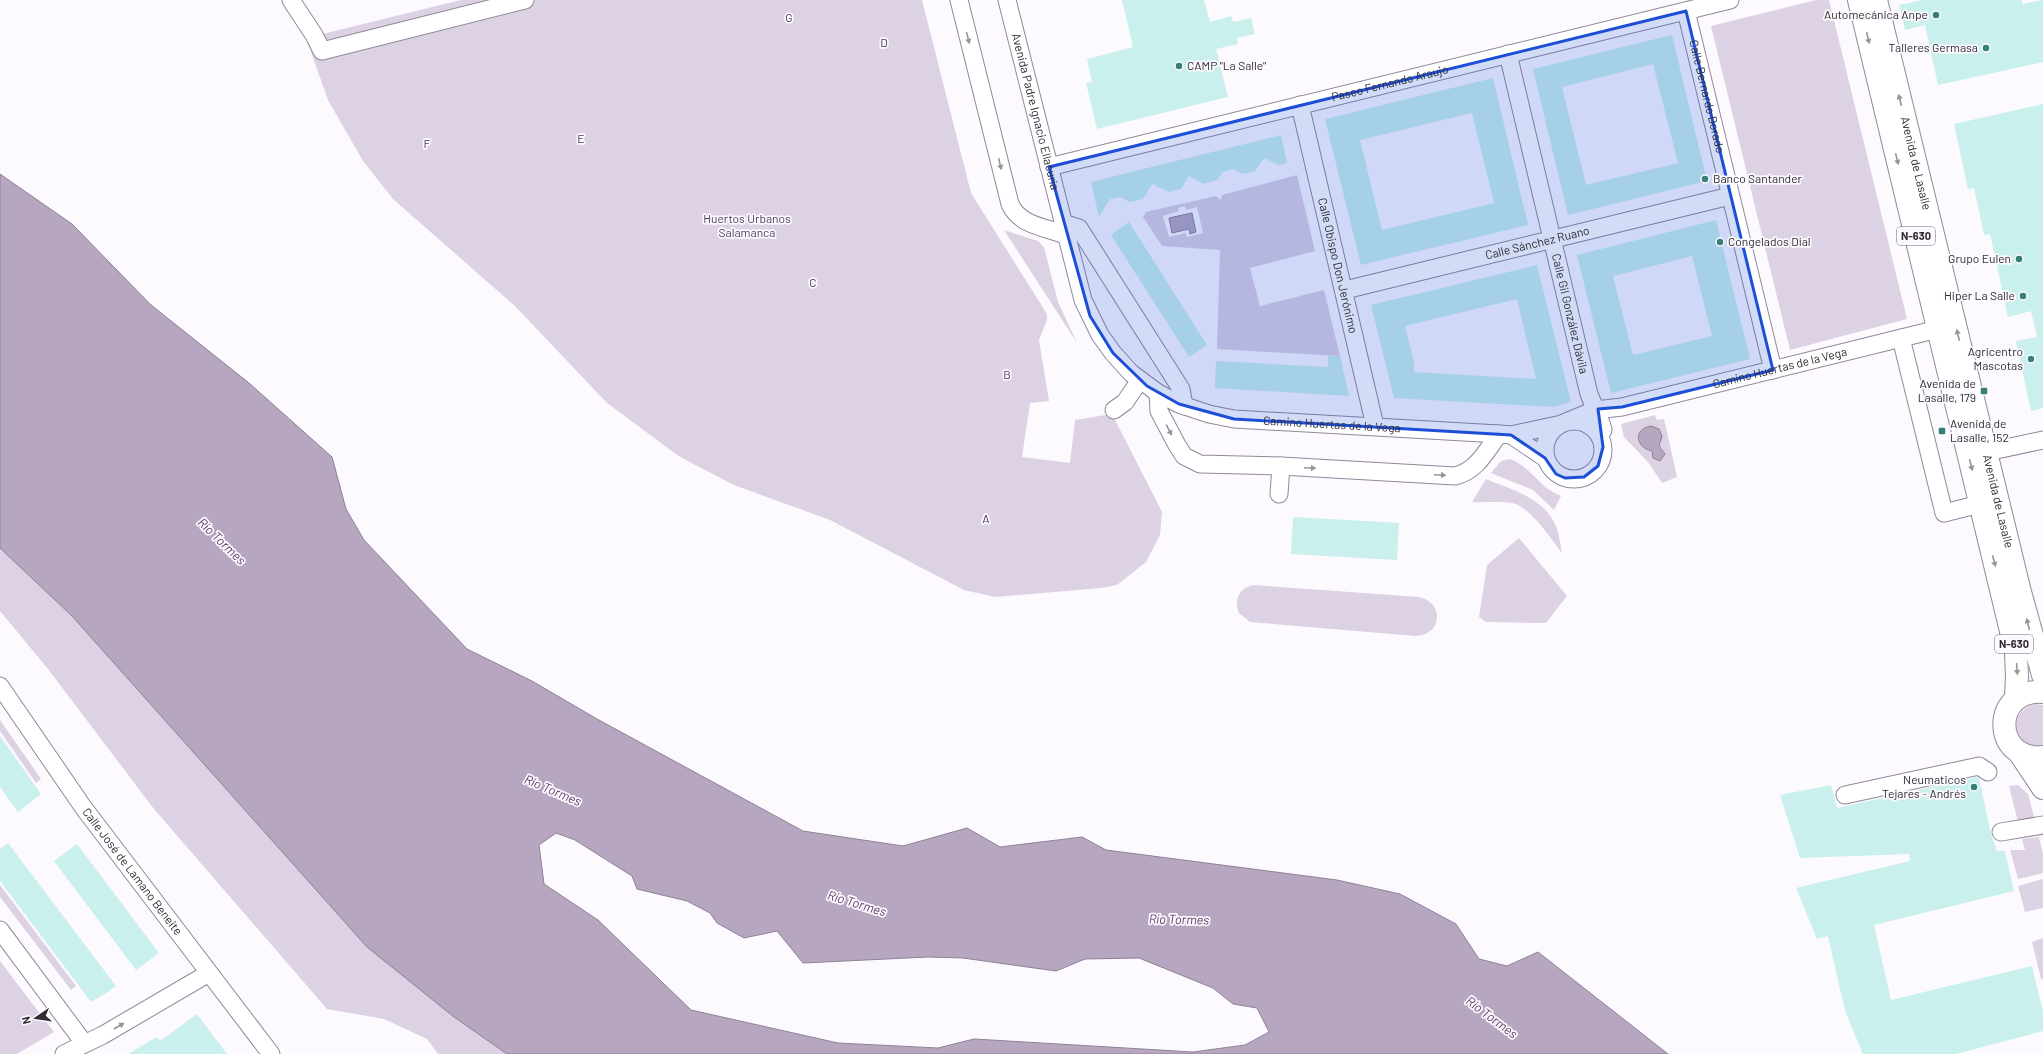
<svg xmlns="http://www.w3.org/2000/svg" width="2043" height="1054" viewBox="0 0 2043 1054" font-family="Barlow,sans-serif">
<style>
.green{fill:#ddd1e4;fill-rule:evenodd}
.water{fill:#b7a6c0;stroke:#8e8196;fill-rule:evenodd}
.building{fill:#c9f0ec;fill-rule:evenodd}
.lines{fill:none;stroke-linecap:round;stroke-linejoin:round}
.minor-casing{stroke:#93879a;stroke-width:19}
.highway-casing{stroke:#93879a;stroke-width:24}
.minor{stroke:#fff;stroke-width:17}
.highway{stroke:#fff;stroke-width:22}
.oneway{fill:#989599}
.marked{fill:#1d4ed8;fill-opacity:0.2;stroke:#1d4ed8;stroke-width:3;stroke-linejoin:round}
.poi-dot{fill:#367e79;stroke:#fcfafe;stroke-width:1.5}
.labels{text-anchor:middle;stroke-width:3.5;stroke-linejoin:round;paint-order:stroke}
.shield{fill:#fcfafe;stroke:#6d6970;stroke-width:1}
.shield-label{font-size:11px;font-weight:bold;fill:#302b33}
.poi-label{font-size:12px;fill:#302b33;stroke:#fcfafe;text-anchor:end}
.park-label{font-size:12px;fill:#51385e;stroke:#fcfafe}
.street-label{font-size:12px;fill:#302b33;stroke:#fcfafe}
.water-label{font-size:13px;font-style:italic;fill:#5c4269;stroke:#fcfafe}
</style>
<rect width="100%" height="100%" fill="#fcfafe"/>
<g class="green">
<path d="M461 0H922L971 193 1047 314V320L1039 340 1049 401 1030 403 1022 457 1070 463 1075 420 1112 414 1162 512 1160 535 1146 562 1117 585 1101 588 995 597 964 590 830 520 734 485 680 457 607 403 516 307 393 199 363 161 328 100 306 38Z"/>
<path d="M1816 0H1829L1907 319 1790 350 1711 26Z"/>
<path d="M1297 175 1315 251 1250 268 1260 306 1324 290 1340 356 1217 349 1220 250 1162 246 1143 217 1146 212 1216 196 1221 200 1222 195ZM1185 206 1186 210 1197 207 1203 233 1187 237 1186 233 1169 237 1163 216 1179 211 1178 208Z"/>
<path d="M1004 230 1038 241 1044 247 1058 302 1077 343Z"/>
<path d="M1655 415 1657 420 1664 419 1677 477 1662 483 1648 462 1624 437 1621 424Z"/>
<path d="M1510 459C1532 467 1538 487 1561 496L1554 510 1533 490 1491 473 1501 461Z"/>
<path d="M1486 479C1510 489 1541 497 1554 522 1559 531 1560 543 1562 553 1551 539 1530 506 1512 503 1499 501 1485 503 1472 502Z"/>
<path d="M1519 538 1567 596 1546 623 1486 622 1479 617 1487 565Z"/>
<path d="M0 548 72 616 454 1017 507 1054H438L427 1039 384 1019 327 1009 154 809 48 669 0 611Z"/>
<path d="M1253 585 1419 597C1445 603 1442 635 1416 636L1250 622 1239 613C1234 600 1238 589 1253 585Z"/>
<path d="M2035 704 2043 705V745C2015 753 2004 712 2035 704Z"/>
<path d="M0 720 41 779 36 783 0 731Z"/>
<path d="M2018 785 2028 794 2034 817 2018 822 2009 786Z"/>
<path d="M2039 837 2043 854V873L2018 879 2010 850H2025L2022 839Z"/>
<path d="M2043 879V908L2025 912 2018 886Z"/>
<path d="M0 885 76 986 71 990 0 897Z"/>
<path d="M2043 938V978L2041 979 2032 942Z"/>
<path d="M0 961 54 1032 17 1054H0Z"/>
</g>
<g class="water">
<path d="M0 174 72 224 151 305 249 383 332 457 346 509 364 540 467 649 532 681 597 719 803 831 903 846 967 828 1000 847 1082 837 1106 850 1337 880 1400 894 1456 924 1479 959 1507 966 1538 952 1668 1054H507L454 1017 367 947 72 616 0 548ZM556 833 575 840 632 876 637 889 687 901 710 913 717 923 744 938 777 931 803 963 928 957 963 958 1056 971 1085 959 1139 958 1213 988 1233 1004 1257 1008 1269 1032 1245 1045 1193 1052 974 1039 938 1048 838 1043 691 1010 598 920 544 884 539 845Z"/>
<path d="M1192 213 1196 232 1190 234 1189 229 1172 233 1169 218Z"/>
<path d="M1651 426 1659 429 1662 436 1659 446 1665 454 1660 461 1653 458 1652 451C1635 447 1633 429 1651 426Z"/>
</g>
<g class="building">
<path d="M1122 0H1204L1210 22 1231 16 1233 22 1251 18 1255 34 1237 38 1238 44 1216 49 1228 97 1097 129 1086 83 1092 82 1087 59 1133 47Z"/>
<path d="M1923 0H2022V4L2043 0V62L1938 85 1925 25 1905 30 1899 5Z"/>
<path d="M1672 35 1707 181 1568 215 1533 69ZM1653 64 1678 163 1586 185 1562 87Z"/>
<path d="M1493 78 1528 225 1361 265 1325 119ZM1472 113 1494 203 1382 230 1360 140Z"/>
<path d="M2043 104V408L2031 411 2016 341 2037 337 2031 311 2008 317 1990 234 1984 235 1974 188 1968 189 1954 124Z"/>
<path d="M1281 135 1287 163 1279 165 1264 158 1255 171 1242 174 1233 169 1223 172 1217 180 1204 184 1189 176 1181 189 1169 192 1152 184 1143 199 1130 202 1120 197 1110 199 1099 217 1091 182Z"/>
<path d="M1716 220 1750 359 1611 393 1577 255ZM1692 256 1712 336 1633 355 1613 276Z"/>
<path d="M1129 222 1207 345 1189 357 1111 235Z"/>
<path d="M1537 265 1571 402 1553 407 1394 398 1371 305ZM1517 299 1536 379 1414 372V362L1405 326Z"/>
<path d="M1328 355 1340 356 1349 396 1215 388 1216 361 1328 367Z"/>
<path d="M1293 517 1399 523 1397 560 1291 554Z"/>
<path d="M0 736 41 794 18 812 0 787Z"/>
<path d="M1977 777 1979 778 1991 834 1997 851H2005L2014 891 1874 925 1891 1000 2032 966 2043 1012V1031L1956 1054H1863L1845 1011 1828 936 1817 939 1796 888 1910 861 1909 854 1800 858 1780 795 1831 785 1837 808Z"/>
<path d="M8 843 116 986 108 992 91 1002 0 881V849Z"/>
<path d="M77 844 159 953 136 970 54 861Z"/>
<path d="M197 1014 227 1054H128L157 1037 160 1041Z"/>
</g>
<g class="lines">
<g class="minor-casing">
<g id="minor">
<path d="M291 0 314 35 322 51 525 0"/>
<path d="M959 0 1010 204C1020 226 1045 227 1066 235"/>
<path id="s1" d="M1007 0 1083 300 1100 335 1113 353 1131 373 1158 393 1179 404 1209 414 1234 419 1499 434 1511 435 1557 425"/>
<path id="s2" d="M1686 11 1773 370"/>
<path id="s3" d="M1508 54 1589 394C1594 407 1600 417 1603 430"/>
<path id="s4" d="M1300 105 1375 426"/>
<path id="s5" d="M1049 167 1730 0"/>
<path d="M1063 223 1079 228 1181 389 1184 406"/>
<path id="s6" d="M1345 290 1730 196"/>
<path d="M1901 338 1944 513 1980 504"/>
<path d="M1158 393 1159 411 1177 445 1184 456 1200 464 1281 466 1455 476C1477 471 1486 451 1499 434"/>
<path d="M1114 410 1125 402 1140 380"/>
<circle cx="1574" cy="450" r="29"/>
<path id="s7" d="M1568 421 1595 410 1622 407 1938 329"/>
<path d="M1511 435 1545 458"/>
<path d="M1987 452 2043 440"/>
<path d="M1279 494 1281 466"/>
<path id="s8" d="M0 686 83 807 271 1054"/>
<path d="M1845 795 1979 766 1988 772"/>
<path d="M2001 832 2043 825"/>
<path d="M0 930 84 1043"/>
<path d="M64 1054 103 1035 209 973"/>
</g>
</g>
<g class="highway-casing">
<g id="highway">
<path d="M1859 0 2016 652 2017 676 2016 699"/>
<path id="s9" d="M1876 0 2020 592 2043 675"/>
<path d="M2043 692C1991 688 1992 762 2043 757"/>
<path d="M2019 752 2043 788"/>
</g>
</g>
<use href="#minor" class="minor"/>
<use href="#highway" class="highway"/>
</g>
<defs><path id="oneway-solid" d="M-6-.8H1V-3.2L6.5 0L1 3.2V.8H-6Z"/></defs>
<g class="oneway">
<use href="#oneway-solid" transform="translate(968 38) rotate(76)"/>
<use href="#oneway-solid" transform="translate(1868 38) rotate(77)"/>
<use href="#oneway-solid" transform="translate(1900 100) rotate(-104)"/>
<use href="#oneway-solid" transform="translate(1897 159) rotate(76)"/>
<use href="#oneway-solid" transform="translate(1000 164) rotate(76)"/>
<use href="#oneway-solid" transform="translate(1958 335) rotate(-104)"/>
<use href="#oneway-solid" transform="translate(1169 430) rotate(63)"/>
<use href="#oneway-solid" transform="translate(1971 465) rotate(76)"/>
<use href="#oneway-solid" transform="translate(1310 468) rotate(3)"/>
<use href="#oneway-solid" transform="translate(1440 475) rotate(3)"/>
<use href="#oneway-solid" transform="translate(1994 561) rotate(75)"/>
<use href="#oneway-solid" transform="translate(2028 624) rotate(-104)"/>
<use href="#oneway-solid" transform="translate(2017 669) rotate(86)"/>
<use href="#oneway-solid" transform="translate(119 1026) rotate(-30)"/>
</g>
<path class="marked" d="M1686 11 1773 370 1622 407 1598 409 1603 447 1598 466 1584 477 1565 478 1556 474 1545 458 1511 435 1234 419 1179 404 1147 386 1113 353 1090 316 1049 167Z"/>
<g class="poi-dot">
<circle cx="1936" cy="15" r="4"/>
<circle cx="1986" cy="48" r="4"/>
<circle cx="1179" cy="66" r="4"/>
<circle cx="1705" cy="179" r="4"/>
<circle cx="1720" cy="242" r="4"/>
<circle cx="2019" cy="259" r="4"/>
<circle cx="2023" cy="296" r="4"/>
<circle cx="2031" cy="359" r="4"/>
<rect x="1980" y="387" width="8" height="8" rx="2"/>
<rect x="1938" y="427" width="8" height="8" rx="2"/>
<circle cx="1974" cy="787" r="4"/>
</g>
<g class="labels">
<g class="shield">
<rect x="1897" y="227" width="38" height="18" rx="3"/>
<rect x="1995" y="635" width="38" height="18" rx="3"/>
</g>
<g class="shield-label">
<text x="1916" y="240">N-630</text>
<text x="2014" y="648">N-630</text>
</g>
<g class="poi-label">
<text x="1928" y="19">Automecánica Anpe</text>
<text x="1978" y="52">Talleres Germasa</text>
<text x="1187" y="70" text-anchor="start">CAMP "La Salle"</text>
<text x="1713" y="183" text-anchor="start">Banco Santander</text>
<text x="1728" y="246" text-anchor="start">Congelados Dial</text>
<text x="2011" y="263">Grupo Eulen</text>
<text x="2015" y="300">Hiper La Salle</text>
<text x="2023" y="356">Agricentro<tspan x="2023" dy="14">Mascotas</tspan></text>
<text x="1976" y="388">Avenida de<tspan x="1976" dy="14">Lasalle, 179</tspan></text>
<text x="1950" y="428" text-anchor="start">Avenida de<tspan x="1950" dy="14">Lasalle, 152</tspan></text>
<text x="1966" y="784">Neumaticos<tspan x="1966" dy="14">Tejares - Andrés</tspan></text>
</g>
<g class="park-label">
<text x="789" y="22">G</text>
<text x="884" y="47">D</text>
<text x="581" y="143">E</text>
<text x="427" y="148">F</text>
<text x="747" y="223">Huertos Urbanos<tspan x="747" dy="14">Salamanca</tspan></text>
<text x="813" y="287">C</text>
<text x="1007" y="379">B</text>
<text x="986" y="523">A</text>
</g>
<g class="street-label">
<text dy="4" stroke="none"><textPath href="#s5" startOffset="351">Paseo Fernando Araujo</textPath></text>
<text dy="4" stroke="none"><textPath href="#s2" startOffset="88">Calle Bernardo Dorado</textPath></text>
<text dy="4" stroke="none"><textPath href="#s1" startOffset="115">Avenida Padre Ignacio Ellacuría</textPath></text>
<text dy="4" stroke="none"><textPath href="#s9" startOffset="168">Avenida de Lasalle</textPath></text>
<text dy="4" stroke="none"><textPath href="#s6" startOffset="198">Calle Sánchez Ruano</textPath></text>
<text dy="4" stroke="none"><textPath href="#s4" startOffset="165">Calle Obispo Don Jerónimo</textPath></text>
<text dy="4" stroke="none"><textPath href="#s3" startOffset="267">Calle Gil González Dávila</textPath></text>
<text dy="4" stroke="none"><textPath href="#s7" startOffset="219">Camino Huertas de la Vega</textPath></text>
<text dy="4" stroke="none"><textPath href="#s1" startOffset="610">Camino Huertas de la Vega</textPath></text>
<text dy="4" stroke="none"><textPath href="#s9" startOffset="516">Avenida de Lasalle</textPath></text>
<text dy="4" stroke="none"><textPath href="#s8" startOffset="228">Calle José de Lamano Beneite</textPath></text>
</g>
<g class="water-label">
<text transform="translate(222 541) rotate(44)" y="5">Río Tormes</text>
<text transform="translate(553 790) rotate(23)" y="5">Río Tormes</text>
<text transform="translate(857 903) rotate(17)" y="5">Río Tormes</text>
<text transform="translate(1179 919) rotate(1)" y="5">Río Tormes</text>
<text transform="translate(1492 1017) rotate(37)" y="5">Río Tormes</text>
</g>
</g>
<g transform="translate(36 1018) rotate(257)" stroke="#fcfafe" stroke-width="3" paint-order="stroke">
<path d="M0-3L7 15L0 10L-7 15Z" fill="#302b33"/>
<text y="-6" font-size="11" font-weight="bold" text-anchor="middle" fill="#302b33">N</text>
</g>
</svg>
